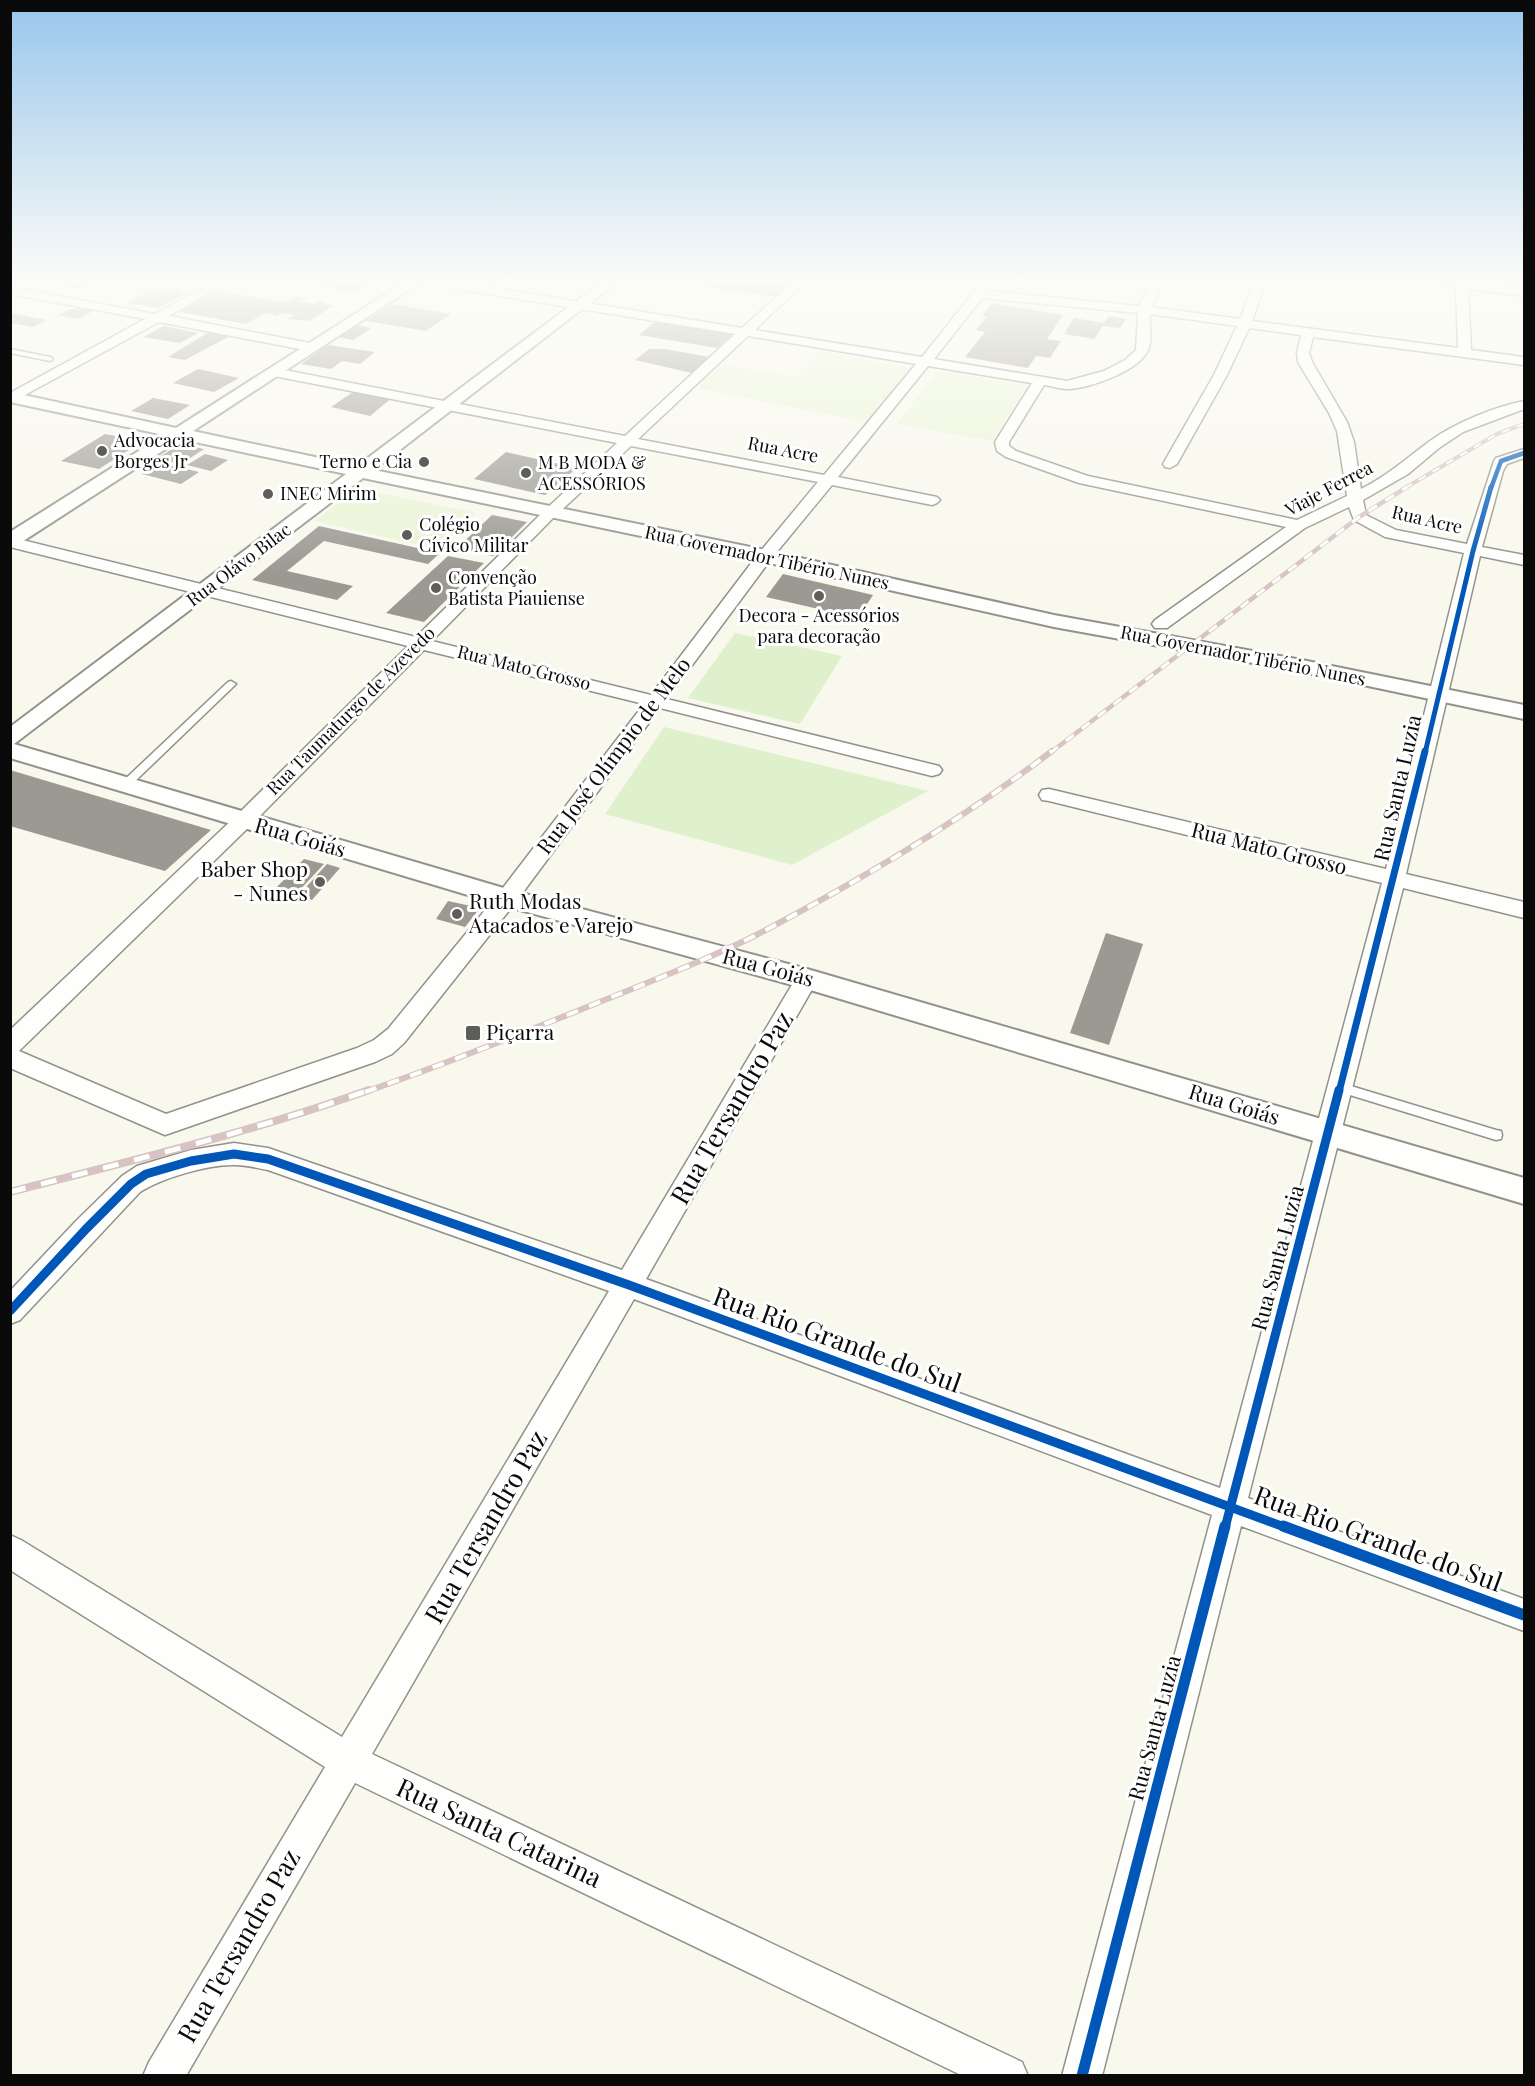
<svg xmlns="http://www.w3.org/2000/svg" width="1535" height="2086" viewBox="0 0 1535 2086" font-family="'Playfair Display',serif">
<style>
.green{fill:#dff0cc}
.pitch{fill:#eaf4d6}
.building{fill:#9c9993}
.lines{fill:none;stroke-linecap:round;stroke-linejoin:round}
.service-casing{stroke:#92918c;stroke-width:3}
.minor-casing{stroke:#92918c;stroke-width:3}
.tertiary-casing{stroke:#92918c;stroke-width:4}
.service{fill:#fefefc;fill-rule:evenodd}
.minor{fill:#fefefc;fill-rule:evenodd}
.tertiary{fill:#fefefc;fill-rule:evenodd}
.rail-far3-casing{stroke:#d6c3c2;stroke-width:4}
.rail-far2-casing{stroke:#d6c3c2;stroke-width:4.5}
.rail-far1-casing{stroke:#d6c3c2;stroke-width:6}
.rail-casing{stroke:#d6c3c2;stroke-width:8}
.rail-far3{stroke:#fff;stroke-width:2;stroke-dasharray:8;stroke-linecap:butt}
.rail-far2{stroke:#fff;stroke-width:3;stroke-dasharray:10;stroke-linecap:butt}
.rail-far1{stroke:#fff;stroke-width:4;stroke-dasharray:12;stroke-linecap:butt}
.rail{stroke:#fff;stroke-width:5;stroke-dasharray:16;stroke-linecap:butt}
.cycleway-far4-casing{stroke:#fff;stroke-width:7}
.cycleway-far3-casing{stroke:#fff;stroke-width:8}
.cycleway-far2-casing{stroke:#fff;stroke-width:10}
.cycleway-far1-casing{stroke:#fff;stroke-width:13}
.cycleway-casing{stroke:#fff;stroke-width:15}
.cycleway-far4{stroke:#0057b8;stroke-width:4.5}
.cycleway-far3{stroke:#0057b8;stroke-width:5}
.cycleway-far2{stroke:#0057b8;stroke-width:7}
.cycleway-far1{stroke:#0057b8;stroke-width:9}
.cycleway{stroke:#0057b8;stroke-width:11}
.poi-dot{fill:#5e5d59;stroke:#fff;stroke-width:2}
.labels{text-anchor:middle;stroke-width:6;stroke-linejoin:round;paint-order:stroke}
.far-poi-label{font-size:18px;fill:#0a0a0a;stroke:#fff;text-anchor:start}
.far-street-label{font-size:18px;fill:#0a0a0a;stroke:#fff}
.street-label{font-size:21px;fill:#0a0a0a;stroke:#fff}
.poi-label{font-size:21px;fill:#0a0a0a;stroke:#fff;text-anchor:start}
.near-street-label{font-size:26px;fill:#0a0a0a;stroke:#fff}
</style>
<rect width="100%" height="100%" fill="#f9f8ed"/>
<g class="green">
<path d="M735 633 842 656 800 724 688 698Z"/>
<path d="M664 727 928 791 792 865 605 814Z"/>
</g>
<g class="pitch">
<path d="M821 352 914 368 867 422 697 388 724 364 795 377Z"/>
<path d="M937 371 1028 386 992 441 897 424Z"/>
<path d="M357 488 476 513 437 549 315 521Z"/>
</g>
<g class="building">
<path d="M62 282H100L78 289 64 286Z"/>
<path d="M320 282H373L355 293 333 291 339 288 325 286 315 288 319 286 315 285Z"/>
<path d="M703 282H792L776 297 698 286Z"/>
<path d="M157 287 187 292 159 308 127 303Z"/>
<path d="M217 291 284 302 298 297 306 298 301 301 315 304 320 301 333 306 309 321 287 319 294 315 282 313 277 316 266 313 246 324 179 312Z"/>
<path d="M992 303 1063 315 1047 339 1061 341 1050 358 1036 356 1028 368 965 357 985 332 976 330 987 316H982Z"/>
<path d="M392 304 451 314 426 331 366 321Z"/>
<path d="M82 308 95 310 78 319 58 315 71 309Z"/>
<path d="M10 313 47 320 33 327 10 323Z"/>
<path d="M1109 316 1126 319 1120 328 1103 326 1094 339 1064 334 1074 318 1104 323Z"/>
<path d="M655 322 734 333 717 348 639 335Z"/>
<path d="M356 325 372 328 353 340 337 337Z"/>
<path d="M164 326 198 333 180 343 143 337Z"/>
<path d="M209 332 230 336 185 360 168 357Z"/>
<path d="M328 345 375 352 360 364 342 361 331 369 301 364Z"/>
<path d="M649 349H665L709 357 692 373 635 360Z"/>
<path d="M198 369 239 378 214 392 173 383Z"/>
<path d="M356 390 393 397 370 416 331 407Z"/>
<path d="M153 398 190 405 168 419 131 411Z"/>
<path d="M105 434 143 441 99 469 61 461Z"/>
<path d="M180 444 204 449 181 464 156 459Z"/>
<path d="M506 452 577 468 545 495 474 479Z"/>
<path d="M205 454 228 460 211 471 187 465Z"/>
<path d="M161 463 199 472 181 484 142 474Z"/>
<path d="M492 515 527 522 493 556 457 548Z"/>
<path d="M319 526 440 553 428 564 324 541 287 571 353 586 337 600 252 580Z"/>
<path d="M448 556 484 563 424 622 386 613Z"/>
<path d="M783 574 873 595 858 618 766 597Z"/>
<path d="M10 770 211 830 165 871 10 826Z"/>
<path d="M304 859 324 864 294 896 273 891Z"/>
<path d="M327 864 340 868 312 900 299 895Z"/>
<path d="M448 901 480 908 465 927 436 919Z"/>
<path d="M1106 933 1143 944 1109 1045 1070 1033Z"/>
</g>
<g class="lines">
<g class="service-casing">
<g id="service">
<path d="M10 349 50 357 53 359 50 361 10 353Z"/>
<path d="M231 681 236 684 234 686 129 787H121V783L228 682Z"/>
<path d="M1341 1083 1496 1130 1501 1131 1502 1135 1501 1139 1496 1140 1337 1091 1335 1088 1337 1085Z"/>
</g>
</g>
<g class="minor-casing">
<g id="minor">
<path d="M214 282H228L169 316 310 343 316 347 310 351 159 322 10 403V393L145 319 10 294V287L155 314Z"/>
<path d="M433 282H458L742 328 793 282H805L755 330 922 357 982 282H994L987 291 1139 306 1151 282H1163L1151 307 1240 319 1254 282H1266L1252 321 1458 348 1456 287 1437 284 1435 282H1468L1524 289V296L1468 289 1471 350 1524 357V365L1313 337 1309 353 1312 362 1347 422 1354 442 1361 489C1387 476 1407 458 1430 441 1455 423 1494 407 1524 401V409L1463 432 1439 448 1408 474 1363 500 1366 515 1396 530 1467 544 1494 461 1496 458 1524 449V458L1507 464 1503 471 1482 547 1524 555V565L1480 556 1406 874 1524 902V918L1403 888 1248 1498 1524 1599V1631L1241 1526 1102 2076H1062L1212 1515 634 1299 372 1754 1022 2062 1028 2076H963L355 1783 186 2076H143L149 2062 325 1767 10 1570V1535L21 1540 342 1737 609 1291 268 1170C257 1168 246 1165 235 1165 209 1164 162 1178 140 1192L20 1320 10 1324V1291L76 1221 122 1176 137 1166 191 1150 234 1143 268 1148 622 1270 799 973 807 970 815 973 818 979 646 1279 1220 1488 1382 883 1049 801 1042 800 1039 795 1042 790 1049 789 1386 869 1464 553 1385 537 1354 520 1349 507 1305 528 1167 628H1155L1152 624 1155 620 1286 527 1079 483 1006 457 997 451 995 442 1032 383 928 366 838 477 937 497 940 500 937 503 932 505 832 485 771 559 667 699 939 766 942 770 939 774 932 776 660 708 515 903 404 1043 392 1054 375 1062 165 1135 10 1068V1030L236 816 408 646 10 547V537L416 637 545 510 617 443 274 376 267 372 269 369 274 368 625 436 735 334 439 286ZM982 298 1138 313 1136 350 1125 360 1104 371 1067 381 934 359ZM1150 314 1237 326 1214 375 1163 464 1165 467 1170 468 1177 464 1227 375 1249 328 1301 335 1297 353 1298 362 1329 413 1337 431 1347 496 1297 520 1088 476 1016 451 1009 446V442L1044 385C1052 386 1060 389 1067 389 1089 389 1142 370 1149 348 1152 337 1149 325 1150 314ZM748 336 916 364 824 475 638 439ZM631 446 818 482 759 553 651 695 432 641 555 516ZM424 650 644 704 499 893 388 1029 374 1040 357 1048 166 1114 19 1051 250 826Z"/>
</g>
</g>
<g class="tertiary-casing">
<path id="tertiary" d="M405 282H421L193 431 357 466 602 282H617L374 470 765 550 1054 615 1302 660 1524 705V719L1302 672 1054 627 765 562 363 478 14 744 507 889 807 969 1524 1178V1204L807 989 498 904 10 758V727L346 474 181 439 17 545 10 547V532L164 435 10 402V392L176 428Z"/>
</g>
<use href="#service" class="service"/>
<use href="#minor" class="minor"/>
<use href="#tertiary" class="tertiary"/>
<g class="rail-far3-casing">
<path id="rail-far3" d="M1405 488 1497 434 1524 424"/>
</g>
<g class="rail-far2-casing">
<path id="rail-far2" d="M1050 753 1359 517 1407 487"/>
</g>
<g class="rail-far1-casing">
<path id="rail-far1" d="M365 1092C445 1064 523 1033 602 1001 656 979 712 958 764 931 864 878 962 820 1052 751"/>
</g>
<g class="rail-casing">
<path id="rail" d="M10 1192C130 1161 252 1132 369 1090"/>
</g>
<use href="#rail-far3" class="rail-far3"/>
<use href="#rail-far2" class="rail-far2"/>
<use href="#rail-far1" class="rail-far1"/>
<use href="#rail" class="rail"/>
<g class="cycleway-far4-casing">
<path id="cycleway-far4" d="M1491 488 1501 461 1524 453"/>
</g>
<g class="cycleway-far3-casing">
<path id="cycleway-far3" d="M1425 753 1473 551 1491 487"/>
</g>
<g class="cycleway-far2-casing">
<path id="cycleway-far2" d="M1339 1092 1425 751"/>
</g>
<g class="cycleway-far1-casing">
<g id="cycleway-far1">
<path d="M10 1311 86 1229 131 1184 146 1174 191 1161 234 1154 268 1159 629 1285 1287 1528"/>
<path d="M1225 1528 1339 1090"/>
</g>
</g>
<g class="cycleway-casing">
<g id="cycleway">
<path d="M1283 1526 1524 1615"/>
<path d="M1082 2076 1225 1526"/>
</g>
</g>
<use href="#cycleway-far4" class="cycleway-far4"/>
<use href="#cycleway-far3" class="cycleway-far3"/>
<use href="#cycleway-far2" class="cycleway-far2"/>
<use href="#cycleway-far1" class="cycleway-far1"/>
<use href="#cycleway" class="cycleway"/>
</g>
<linearGradient id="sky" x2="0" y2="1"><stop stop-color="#99c6ed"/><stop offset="0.49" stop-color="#fcfcf7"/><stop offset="1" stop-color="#fcfcf7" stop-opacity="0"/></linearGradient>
<rect width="1535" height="574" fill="url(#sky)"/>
<g class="poi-dot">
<circle cx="102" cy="451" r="6"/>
<circle cx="424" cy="462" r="6"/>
<circle cx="526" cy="473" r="6"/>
<circle cx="268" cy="494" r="6"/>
<circle cx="407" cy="535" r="6"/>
<circle cx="436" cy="588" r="6"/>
<circle cx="819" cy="596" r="6"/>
<circle cx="320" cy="882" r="6"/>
<circle cx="457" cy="914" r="6"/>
<rect x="465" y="1025" width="16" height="16" rx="3"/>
</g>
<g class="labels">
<g class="far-poi-label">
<text x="114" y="447">Advocacia<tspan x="114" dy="21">Borges Jr</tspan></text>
<text x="412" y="468" text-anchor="end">Terno e Cia</text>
<text x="538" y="469">M B MODA &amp;<tspan x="538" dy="21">ACESSÓRIOS</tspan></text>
<text x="280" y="500">INEC Mirim</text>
<text x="419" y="531">Colégio<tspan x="419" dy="21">Cívico Militar</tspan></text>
<text x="448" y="584">Convenção<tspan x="448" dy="21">Batista Piauiense</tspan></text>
<text x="819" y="622" text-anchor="middle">Decora - Acessórios<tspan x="819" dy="21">para decoração</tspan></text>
</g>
<g class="far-street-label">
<text transform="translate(783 450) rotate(11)" y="6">Rua Acre</text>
<text transform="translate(1329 489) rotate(-28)" y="6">Viaje Ferrea</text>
<text transform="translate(1427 520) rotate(13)" y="6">Rua Acre</text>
<text transform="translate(767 558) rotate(12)" y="6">Rua Governador Tibério Nunes</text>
<text transform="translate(239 565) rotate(-37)" y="6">Rua Olávo Bilac</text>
<text transform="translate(1243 656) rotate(11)" y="6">Rua Governador Tibério Nunes</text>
<text transform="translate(524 668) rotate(14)" y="6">Rua Mato Grosso</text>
<text transform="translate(351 711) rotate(-45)" y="6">Rua Taumaturgo de Azevedo</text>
</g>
<g class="street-label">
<text transform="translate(614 756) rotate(-53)" y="7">Rua José Olímpio de Melo</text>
<text transform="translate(1398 788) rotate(-77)" y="7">Rua Santa Luzia</text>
<text transform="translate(300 838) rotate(16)" y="7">Rua Goiás</text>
<text transform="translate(1269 849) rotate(14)" y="7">Rua Mato Grosso</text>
<text transform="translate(768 968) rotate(15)" y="7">Rua Goiás</text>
<text transform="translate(1234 1105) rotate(17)" y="7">Rua Goiás</text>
<text transform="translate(1278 1258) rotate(-75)" y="7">Rua Santa Luzia</text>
<text transform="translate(1155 1728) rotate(-75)" y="7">Rua Santa Luzia</text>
</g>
<g class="poi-label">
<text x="308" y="877" text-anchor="end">Baber Shop<tspan x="308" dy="24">- Nunes</tspan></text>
<text x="469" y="909">Ruth Modas<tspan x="469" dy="24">Atacados e Varejo</tspan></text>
<text x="486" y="1040">Piçarra</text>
</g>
<g class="near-street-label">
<text transform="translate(732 1108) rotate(-60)" y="9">Rua Tersandro Paz</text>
<text transform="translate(837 1340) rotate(20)" y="9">Rua Rio Grande do Sul</text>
<text transform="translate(486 1527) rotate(-60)" y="9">Rua Tersandro Paz</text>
<text transform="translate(1378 1539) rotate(20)" y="9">Rua Rio Grande do Sul</text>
<text transform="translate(499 1833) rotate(25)" y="9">Rua Santa Catarina</text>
<text transform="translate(239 1946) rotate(-60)" y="9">Rua Tersandro Paz</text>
</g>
</g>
<rect width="1535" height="2086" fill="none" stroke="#0a0a0a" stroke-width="24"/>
</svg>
